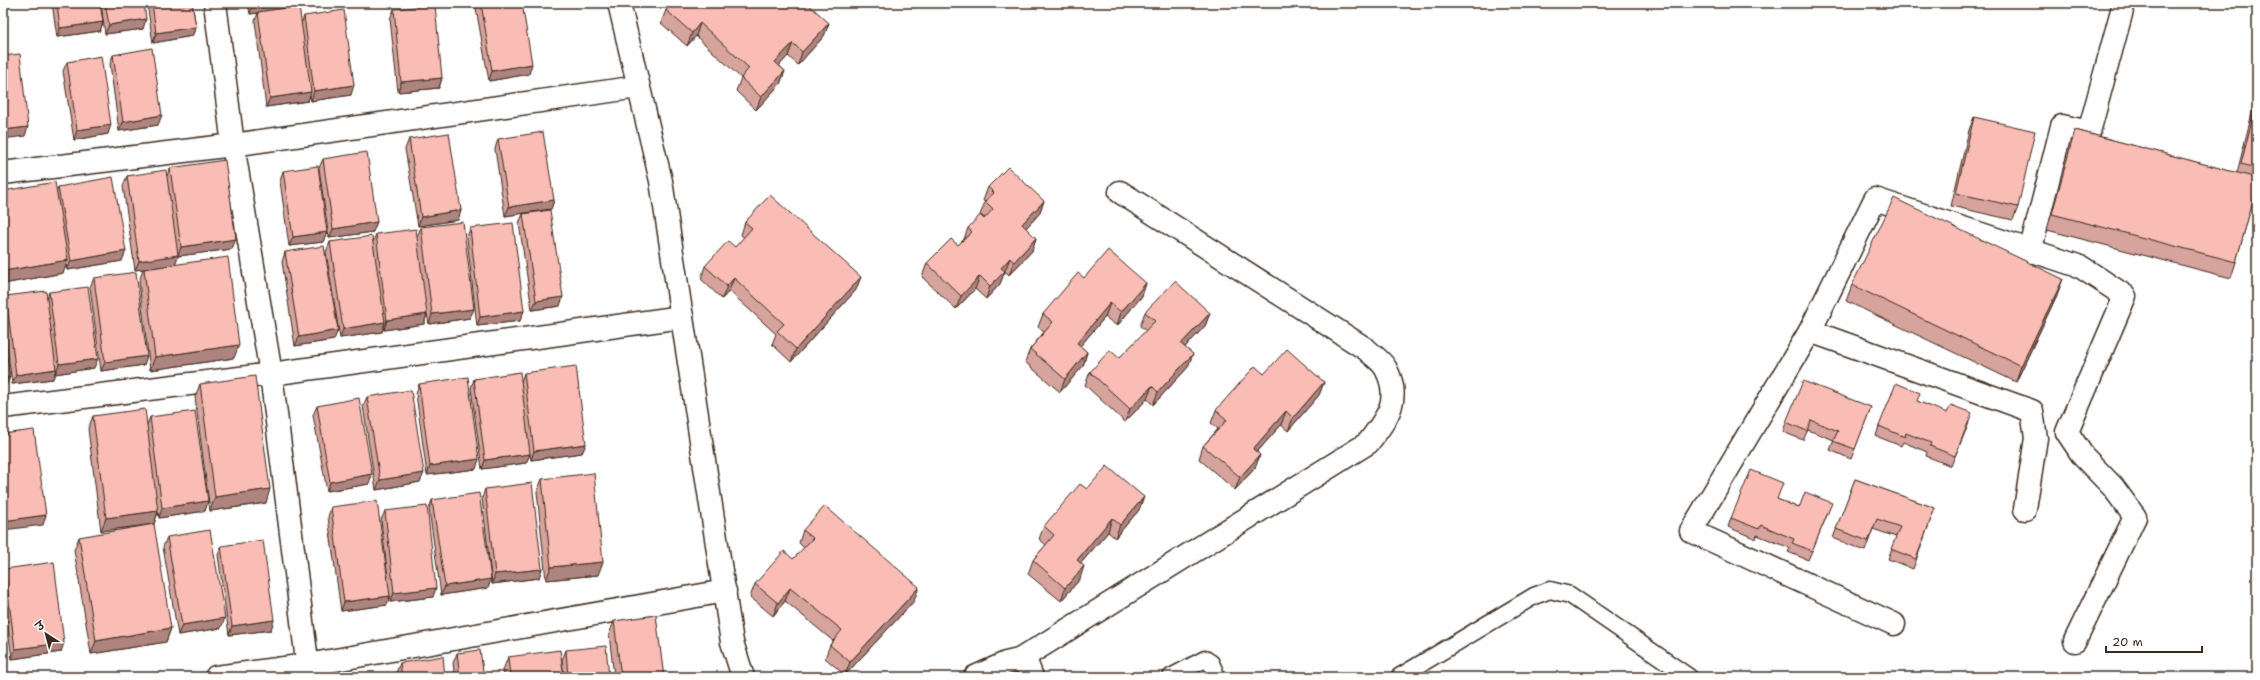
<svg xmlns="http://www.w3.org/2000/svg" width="2260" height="680" viewBox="0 0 2260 680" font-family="'Shantell Sans','Playpen Sans Deva',sans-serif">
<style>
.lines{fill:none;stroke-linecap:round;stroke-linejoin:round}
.service-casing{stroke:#3b2a1e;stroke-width:19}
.minor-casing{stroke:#3b2a1e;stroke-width:25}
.service{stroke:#fff;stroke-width:16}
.minor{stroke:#fff;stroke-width:22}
.wall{fill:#d6a39d;stroke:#3b2a1e}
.shaded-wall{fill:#ae847f;stroke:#3b2a1e}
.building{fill:#f9bdb6;stroke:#3b2a1e}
</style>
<rect width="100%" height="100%" fill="#fff"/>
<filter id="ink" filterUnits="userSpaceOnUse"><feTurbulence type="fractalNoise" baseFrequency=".025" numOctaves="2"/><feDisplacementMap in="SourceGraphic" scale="8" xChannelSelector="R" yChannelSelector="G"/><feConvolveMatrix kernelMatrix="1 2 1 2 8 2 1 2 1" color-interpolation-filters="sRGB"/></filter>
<g filter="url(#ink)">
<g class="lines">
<g class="service-casing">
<g id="service">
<path d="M1171 677 1205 659 1211 663 1217 677"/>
<path d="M1399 677 1534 596 1550 590 1570 595 1689 677"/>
</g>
</g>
<g class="minor-casing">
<g id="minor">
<path d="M215 3 233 145 271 374 309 677"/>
<path d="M619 3 661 181 732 642 743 677"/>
<path d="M3 173 233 145 638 87"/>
<path d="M2030 252 2062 126 2089 132 2124 3"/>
<path d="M1810 331 2032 411 2036 438 2025 509"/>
<path d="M3 407 271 374 682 317"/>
<path d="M1894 624 1691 531 1810 331 1875 199 2081 267 2125 296 2067 432 2083 456 2113 487 2135 517 2075 641"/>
<path d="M1019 660 1368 443C1387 418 1402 400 1386 369 1382 361 1372 355 1366 349L1120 192"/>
<path d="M216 677 307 665 725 591"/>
<path d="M975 677 1006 663 1019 660 1027 664 1032 677"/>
</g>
</g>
<use href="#service" class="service"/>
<use href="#minor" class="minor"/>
</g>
<g class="wall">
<path d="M52 3H100L103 22 100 31 57 37Z"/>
<path d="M101 3H144L143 29 105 34Z"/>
<path d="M147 3H192L196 27 192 36 153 43Z"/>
<path d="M248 3H290L289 7 302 22 304 16 351 95 311 101 310 95 308 101 266 107 255 21 258 13 250 14Z"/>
<path d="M475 3H522L529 74 489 81Z"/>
<path d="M797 8 829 23 824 36 798 65 788 56 779 65 785 71 780 84 756 110 736 91 741 78 696 36 687 46 661 23 666 10Z"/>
<path d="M394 9 442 78 439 88 398 92 390 19Z"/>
<path d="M113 55 158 125 119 131 110 64Z"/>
<path d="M67 62 108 134 74 140 63 71Z"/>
<path d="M2257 93V186L2236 262 2231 278 2047 230 2069 146 2075 130 2237 173Z"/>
<path d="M1974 117 2018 207 2013 220 1951 206 1969 130Z"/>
<path d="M409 139 461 210 458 220 418 226 405 149Z"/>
<path d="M498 139 554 200 551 209 505 216 495 149Z"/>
<path d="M323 159 373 232 329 238 319 168Z"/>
<path d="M170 168 232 249 178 256 175 264 234 358 150 370 139 282 143 269 135 270 123 186 127 176H167Z"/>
<path d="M283 171 327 232 323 242 289 246 280 181Z"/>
<path d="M58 187 122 261 67 270 66 265 63 273 3 284V191H57Z"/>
<path d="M988 187 1044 201 1039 214 1026 228 1036 238 1032 251 1009 275 1006 272 1004 273 1000 284 986 299 975 289 956 309 922 277 927 263 958 245 964 239 968 228 985 218 980 215 985 202 983 201Z"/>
<path d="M523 214 560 306 532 310 519 223Z"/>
<path d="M745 222 856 290 791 362 772 344 776 334 729 291 722 299 701 279 705 266 735 247 744 238 741 235Z"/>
<path d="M421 227 470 318 429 324 427 314 424 324 384 330V327L382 332 340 338 326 252 330 242H373L376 234 417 237Z"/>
<path d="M470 228 520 321 477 326 467 238Z"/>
<path d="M285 252 334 340 295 346 282 262Z"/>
<path d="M94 278 144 365 101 371 90 287Z"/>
<path d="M1084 278 1146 283 1142 296 1117 326 1105 317 1080 346 1087 352 1083 366 1060 392 1025 362 1030 349 1044 332 1038 327 1043 314Z"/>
<path d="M1852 285 2057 295 2016 382 1846 301Z"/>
<path d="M49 292 94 368 55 374V372L53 379 12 384 3 313V303L6 296 47 298Z"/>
<path d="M1145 312 1210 313 1205 326 1185 347 1188 367 1153 405 1147 399 1125 422 1085 385 1090 372 1119 358 1146 331 1140 326Z"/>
<path d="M524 373 586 444 582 453 531 460 530 454 526 463 482 469 471 388 474 379 521 382Z"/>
<path d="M1264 374 1324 382 1319 395 1288 431 1281 425 1257 452 1260 455 1255 468 1235 490 1199 459 1203 446 1218 429 1211 423 1216 410Z"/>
<path d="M200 384 266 503 210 511 195 397Z"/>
<path d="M419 384 476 469 427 475 416 394Z"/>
<path d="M367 397 420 482 376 490 363 406Z"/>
<path d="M1917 401 1969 423 1951 466 1926 456 1927 452 1903 442 1901 446 1876 436 1879 426Z"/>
<path d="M317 406 372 474 369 484 327 491 313 415Z"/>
<path d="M1871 407 1851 459 1830 450 1834 440 1808 430 1803 440 1783 432 1786 422Z"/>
<path d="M93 416 147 425 150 417 208 501 205 511 159 518 158 512 154 524 101 531 88 429Z"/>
<path d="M542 479 598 575 546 580 537 492Z"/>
<path d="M1855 479 1935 508 1913 569 1888 559 1896 537 1873 529 1865 551 1833 538Z"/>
<path d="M485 489 539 578 492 584 482 498Z"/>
<path d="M1087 489 1139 510 1115 538 1108 532 1081 563 1080 579 1061 601 1028 574 1033 560 1046 545 1039 539 1044 526Z"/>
<path d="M1777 499 1799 508 1828 513 1808 560 1788 552 1790 548 1757 535 1756 539 1728 527 1731 518Z"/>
<path d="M432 500 491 579 488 588 441 595 429 509Z"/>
<path d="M331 507 388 577 381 520 385 511 433 597 390 602V596L387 605 341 611 328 517Z"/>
<path d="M803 530 914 601 845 675 825 658 830 645 833 641 785 601 773 616 750 597 755 584 793 559 804 548 799 543Z"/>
<path d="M79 537 171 628 166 642 91 654 74 550Z"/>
<path d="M167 537 221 628 178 635 163 547Z"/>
<path d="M221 546 271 630 229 635 218 555Z"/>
<path d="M5 569 61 652 12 659 3 591V574Z"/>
<path d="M614 621 664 677H614L609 634Z"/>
<path d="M566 650 609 677H564L562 660Z"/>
<path d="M457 653 484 677H455L453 663Z"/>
<path d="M508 657 564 677H504L503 670Z"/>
<path d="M400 663 445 677H397L396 673Z"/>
</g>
<g class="shaded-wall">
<path d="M263 3H290L288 9 250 14 253 4Z"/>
<path d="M340 3H374L339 7Z"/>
<path d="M146 19 143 29 105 34 109 25Z"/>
<path d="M103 22 100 31 57 37 60 28Z"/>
<path d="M700 23 696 36 687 46 692 33Z"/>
<path d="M829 23 824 36 798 65 802 52Z"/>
<path d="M196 27 192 36 153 43 156 33Z"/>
<path d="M793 43 788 56 771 75 775 62Z"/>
<path d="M532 64 529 74 489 81 492 71Z"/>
<path d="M785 71 780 84 756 110 761 97Z"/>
<path d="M442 78 439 88 398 92 401 82Z"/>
<path d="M354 85 351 95 311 101 314 91Z"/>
<path d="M311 92 308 101 266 107 270 98Z"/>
<path d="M162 115 158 125 119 131 123 122Z"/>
<path d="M111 125 108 134 74 140 77 130Z"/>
<path d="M28 127 25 136 3 139V130Z"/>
<path d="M554 200 551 209 505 216 509 207Z"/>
<path d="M1044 201 1039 214 1017 238 1022 224Z"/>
<path d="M461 210 458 220 418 226 421 217Z"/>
<path d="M377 222 373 232 329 238 333 229Z"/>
<path d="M327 232 323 242 289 246 293 237Z"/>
<path d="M1036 238 1032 251 1009 275 1014 262Z"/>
<path d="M236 239 232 249 178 256 175 265 135 270 139 261 178 255 181 247Z"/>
<path d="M126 251 122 261 67 270 71 261Z"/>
<path d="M1010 258 1000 284 986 299 990 286 1001 268Z"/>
<path d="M68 260 63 273 3 284V273L4 271Z"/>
<path d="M980 276 975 289 956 309 961 296Z"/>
<path d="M861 277 856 290 791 362 796 349Z"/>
<path d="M734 278 729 291 722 299 727 286Z"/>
<path d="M2063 279 2057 295 2016 382 2021 366Z"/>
<path d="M1146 283 1142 296 1117 326 1121 312Z"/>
<path d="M563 297 560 306 532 310 536 301Z"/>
<path d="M1110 303 1105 317 1072 356 1077 343Z"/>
<path d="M474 309 470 318 429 324 432 314Z"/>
<path d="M524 311 520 321 477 326 480 317Z"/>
<path d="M1210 313 1205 326 1176 357 1181 344Z"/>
<path d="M427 314 424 324 384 330 387 320Z"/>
<path d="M385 322 382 332 340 338 343 329Z"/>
<path d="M338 330 334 340 295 346 299 337Z"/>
<path d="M239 345 234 358 150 370 155 357Z"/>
<path d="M1087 352 1083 366 1060 392 1065 379Z"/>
<path d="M1193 354 1188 367 1153 405 1158 392Z"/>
<path d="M147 356 144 365 101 371 105 362Z"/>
<path d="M98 359 94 368 55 374 59 364Z"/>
<path d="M56 369 53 379 12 384 16 375Z"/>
<path d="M10 377 6 386 3 387V378Z"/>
<path d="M1324 382 1319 395 1288 431 1293 418Z"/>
<path d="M1152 386 1147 399 1125 422 1130 409Z"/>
<path d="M1286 411 1281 425 1248 462 1253 449Z"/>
<path d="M586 444 582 453 531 460 534 451Z"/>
<path d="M530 454 526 463 482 469 485 460Z"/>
<path d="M1260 455 1255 468 1235 490 1240 477Z"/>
<path d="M479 459 476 469 427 475 430 466Z"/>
<path d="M424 473 420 482 376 490 380 480Z"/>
<path d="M372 474 369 484 327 491 330 482Z"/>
<path d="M270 489 266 503 210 511 215 497Z"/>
<path d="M1144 497 1139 510 1115 538 1120 525Z"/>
<path d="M208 501 205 511 159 518 162 508Z"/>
<path d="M158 511 154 524 101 531 106 518Z"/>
<path d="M46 515 43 525 3 530V521Z"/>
<path d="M1112 518 1108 532 1072 573 1077 560Z"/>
<path d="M603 562 598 575 546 580 551 567Z"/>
<path d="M1084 566 1080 579 1061 601 1065 588Z"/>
<path d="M542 569 539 578 492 584 495 574Z"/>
<path d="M491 579 488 588 441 595 445 586Z"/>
<path d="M919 587 914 601 845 675 850 662Z"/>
<path d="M436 588 433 597 390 602 394 593Z"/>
<path d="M790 588 785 601 773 616 778 603Z"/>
<path d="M390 596 387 605 341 611 344 602Z"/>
<path d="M225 618 221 628 178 635 182 625Z"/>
<path d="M274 620 271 630 229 635 232 626Z"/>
<path d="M171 628 166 642 91 654 96 641Z"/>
<path d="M64 643 61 652 12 659 15 649Z"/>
<path d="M3 644H7L4 653H3Z"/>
</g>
<g class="building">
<path d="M57 3H100L103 22 60 28Z"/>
<path d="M105 3H144L146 19 109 25Z"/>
<path d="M152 3H192L196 27 156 33Z"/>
<path d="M253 3H263L253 4Z"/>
<path d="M481 3H522L532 64 492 71Z"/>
<path d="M672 3H792L797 8 801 3H807L829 23 802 52 793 43 775 62 785 71 761 97 741 78 749 68 700 23 692 33 666 10Z"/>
<path d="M435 5 442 78 401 82 394 9Z"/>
<path d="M299 6 311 92 270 98 258 12Z"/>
<path d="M344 10 354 85 314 91 304 16Z"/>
<path d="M152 48 162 115 123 122 113 55Z"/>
<path d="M20 54 28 127 3 130V56Z"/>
<path d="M101 56 111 125 77 130 67 62Z"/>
<path d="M2257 101V168L2241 164Z"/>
<path d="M1974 117 2035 131 2018 207 1956 193Z"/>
<path d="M2075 130 2257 178V186L2236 262 2052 214Z"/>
<path d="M543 132 554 200 509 207 498 139Z"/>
<path d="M449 133 461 210 421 217 409 139Z"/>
<path d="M367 152 377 222 333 229 323 159Z"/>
<path d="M225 160 236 239 181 247 170 168Z"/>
<path d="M318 166 327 232 293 237 283 171Z"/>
<path d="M1008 167 1044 201 1022 224 1036 238 1014 262 1010 258 1001 268 1005 271 990 286 980 276 961 296 927 263 951 239 958 245 972 232 968 228 980 215 984 219 993 209 985 201 994 193 988 187Z"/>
<path d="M166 170 178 255 139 261 127 176Z"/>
<path d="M113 177 126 251 71 261 58 187Z"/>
<path d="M55 182 68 260 4 271 3 268V191Z"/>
<path d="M770 195 861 277 796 349 777 331 784 324 734 278 727 286 705 266 728 241 735 247 752 228 745 222Z"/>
<path d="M1894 198 2063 279 2021 366 1852 285Z"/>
<path d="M550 210 563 297 536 301 523 214Z"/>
<path d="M463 222 474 309 432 314 421 227Z"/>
<path d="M513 223 524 311 480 317 470 228Z"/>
<path d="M416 229 427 314 387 320 376 234Z"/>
<path d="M372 236 385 322 343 329 330 242Z"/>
<path d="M324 246 338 330 299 337 285 252Z"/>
<path d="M1108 250 1146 283 1121 312 1110 303 1077 343 1087 352 1065 379 1030 349 1053 322 1043 314 1078 273 1084 278Z"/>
<path d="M228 257 239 345 155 357 144 269Z"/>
<path d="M136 272 147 356 105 362 94 278Z"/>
<path d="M1175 281 1210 313 1181 344 1193 354 1158 392 1152 386 1130 409 1090 372 1110 350 1119 358 1155 321 1145 312Z"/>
<path d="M88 287 98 359 59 364 49 292Z"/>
<path d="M46 291 56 369 16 375 6 296Z"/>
<path d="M3 331 10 377 3 378Z"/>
<path d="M1287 349 1324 382 1293 418 1286 411 1253 449 1260 455 1240 477 1203 446 1227 420 1216 410 1255 366 1264 374Z"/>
<path d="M576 366 586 444 534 451 524 373Z"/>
<path d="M520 372 530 454 485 460 474 379Z"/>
<path d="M255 376 270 489 215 497 200 384Z"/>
<path d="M468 377 479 459 430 466 419 384Z"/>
<path d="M1803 381 1871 407 1855 449 1833 441 1838 431 1811 420 1807 431 1786 422Z"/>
<path d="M1896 383 1920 393 1917 401 1947 413 1951 405 1972 413 1955 456 1930 446 1931 443 1906 433 1905 437 1879 426Z"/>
<path d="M411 390 424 473 380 480 367 397Z"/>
<path d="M359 398 372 474 330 482 317 406Z"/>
<path d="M145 409 158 511 106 518 93 416Z"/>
<path d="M195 411 208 501 162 508 150 417Z"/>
<path d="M34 430 46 515 3 521V434Z"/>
<path d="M1107 466 1144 497 1120 525 1112 518 1077 560 1084 566 1065 588 1033 560 1054 535 1044 526 1080 484 1087 489Z"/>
<path d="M1751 470 1783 483 1777 499 1799 508 1805 492 1832 503 1812 551 1792 543 1794 539 1761 525 1759 529 1731 518Z"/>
<path d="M594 473 603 562 551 567 542 479Z"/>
<path d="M1855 479 1935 508 1916 559 1891 549 1900 527 1877 519 1868 541 1836 529Z"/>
<path d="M532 483 542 569 495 574 485 489Z"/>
<path d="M479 493 491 579 445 586 432 500Z"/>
<path d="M377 501 390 596 344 602 331 507Z"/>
<path d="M427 506 436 588 394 593 385 511Z"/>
<path d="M825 506 919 587 850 662 830 645 842 630 790 588 778 603 755 584 784 551 793 559 813 538 803 530Z"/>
<path d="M154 524 171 628 96 641 79 537Z"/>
<path d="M210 530 225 618 182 625 167 537Z"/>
<path d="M263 540 274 620 232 626 221 546Z"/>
<path d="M54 562 64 643 15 649 5 569Z"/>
<path d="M656 615 664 677H621L614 621Z"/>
<path d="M3 616 7 644H3Z"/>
<path d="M606 646 609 677H568L566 650Z"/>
<path d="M480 650 484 677H460L457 653Z"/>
<path d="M560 650 564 677H510L508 657Z"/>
<path d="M443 656 445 677H402L400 663Z"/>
</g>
</g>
<rect width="2260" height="680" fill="none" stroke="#fff" stroke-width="16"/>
<rect x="8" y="8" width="2244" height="664" fill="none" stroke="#3b2a1e" stroke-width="1.5" filter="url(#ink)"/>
<g transform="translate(46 634) rotate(324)" stroke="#ffffff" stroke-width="3" paint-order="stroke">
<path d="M0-3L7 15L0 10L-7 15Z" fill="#3b2a1e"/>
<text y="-6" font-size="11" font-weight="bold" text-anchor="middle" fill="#3b2a1e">उ</text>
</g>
<path d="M2106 646v6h96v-6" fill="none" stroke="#3b2a1e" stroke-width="2"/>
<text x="2112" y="646" font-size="12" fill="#3b2a1e" stroke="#ffffff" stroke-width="3" paint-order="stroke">20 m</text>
</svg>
